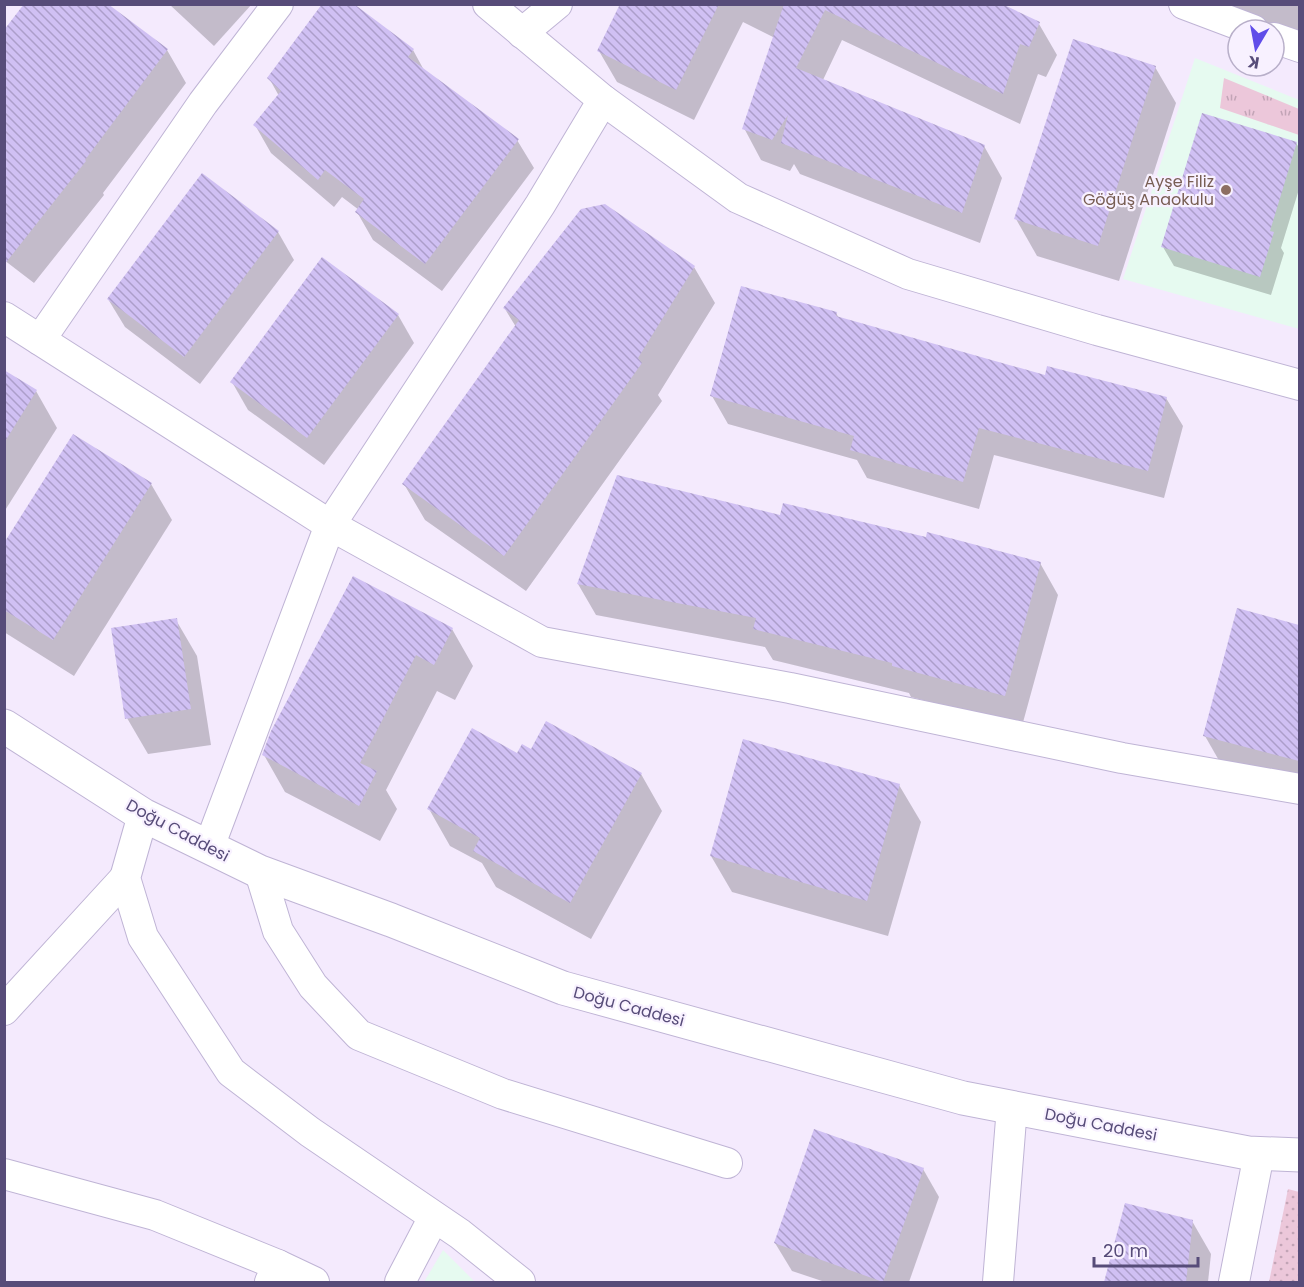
<svg xmlns="http://www.w3.org/2000/svg" width="1304" height="1287" viewBox="0 0 1304 1287" font-family="Poppins,sans-serif">
<style>
.education{fill:#e6faf0}
.grass{fill:url(#grass-tufts)}
.park{fill:url(#park-dots)}
.shadow{fill:#0003}
.building{fill:url(#building-back-hatch)}
.lines{fill:none;stroke-linecap:round;stroke-linejoin:round}
.minor-casing{stroke:#bfb4d5;stroke-width:32}
.tertiary-casing{stroke:#bfb4d5;stroke-width:35}
.minor{stroke:#fff;stroke-width:30}
.tertiary{stroke:#fff;stroke-width:33}
.education-dot{fill:#8d6e63;stroke:#f8f1ff;stroke-width:2}
.labels{text-anchor:middle;stroke-width:4.5;stroke-linejoin:round;paint-order:stroke}
.education-label{font-size:16px;fill:#785e54;stroke:#f8f1ff;text-anchor:end}
.street-label{font-size:16px;fill:#574c79;stroke:#f8f1ff}
</style>
<defs>
<pattern id="grass-tufts" width="24" height="20" patternUnits="userSpaceOnUse" patternTransform="scale(1.5)"><rect width="24" height="20" fill="#ecc7da"/><path d="M3 7l-1-3M5 7V3M7 7l1-3M15 17l-1-3M17 17v-4M19 17l1-3" fill="none" stroke="#c2a4b6"/></pattern>
<pattern id="park-dots" width="8" height="8" patternUnits="userSpaceOnUse" patternTransform="scale(1.5)"><rect width="8" height="8" fill="#ecc7da"/><path d="M2 2h.1M6 6h.1" fill="none" stroke="#c2a4b6" stroke-width="1.8" stroke-linecap="round"/></pattern>
<pattern id="building-back-hatch" width="6" height="6" patternUnits="userSpaceOnUse" patternTransform="scale(1.5)"><rect width="6" height="6" fill="#d0c0f3"/><path d="M-1 5l2 2M0 0l6 6M5-1l2 2" fill="none" stroke="#ac9eca"/></pattern>
</defs>
<rect width="100%" height="100%" fill="#f4eafd"/>
<g class="education">
<path d="M1195 58 1299 100V329L1123 279Z"/>
<path d="M443 1250 475 1282H424Z"/>
</g>
<path class="grass" d="M1224 78 1299 109V135L1220 108Z"/>
<path class="park" d="M1288 1189 1299 1192V1282H1269Z"/>
<g class="shadow">
<path d="M169 4H252L214 46Z"/>
<path d="M351 4 413 50 425 72 517 140 534 168 442 291 373 240 357 212 359 210 342 197 334 207 271 153 255 125 279 96 269 78Z"/>
<path d="M682 4H999L1039 24 1057 55 1046 77 1038 74 1020 124 842 40 823 80 984 146 1002 178 980 243 800 174 794 164 790 171 761 160 744 128 775 38 743 22 694 120 617 82 599 51Z"/>
<path d="M1195 4H1300V52Z"/>
<path d="M167 50 186 83 103 193 104 195 34 283 4 260Z"/>
<path d="M1155 67 1176 103 1119 281 1037 256 1016 219Z"/>
<path d="M1296 143 1300 149V186L1281 248 1284 253 1271 295 1174 266 1163 247Z"/>
<path d="M278 232 294 260 200 384 125 327 108 299Z"/>
<path d="M694 267 715 303 658 395 662 401 526 591 425 520 404 484 516 327 505 309Z"/>
<path d="M836 313 839 318 1046 377 1166 398 1183 426 1164 498 994 455 979 509 867 478 857 460 728 424 712 396Z"/>
<path d="M398 315 414 343 324 465 248 410 232 382Z"/>
<path d="M4 371 36 391 57 428 4 512Z"/>
<path d="M151 484 172 520 74 676 4 632V545Z"/>
<path d="M781 517 927 538 1040 563 1058 595 1022 726 911 697 909 693 773 660 765 647 596 615 578 584Z"/>
<path d="M1238 610 1300 626V784L1221 764 1205 736Z"/>
<path d="M176 620 197 656 211 745 148 754 127 718Z"/>
<path d="M452 629 473 666 455 700 437 691 386 790 397 809 380 841 285 792 264 755Z"/>
<path d="M531 751 641 774 662 811 591 939 496 887 482 863 450 846 429 809Z"/>
<path d="M899 785 921 822 888 936 732 892 711 856Z"/>
<path d="M923 1169 939 1197 909 1282H825L792 1271 775 1243Z"/>
<path d="M1126 1204 1192 1221 1211 1254 1208 1282H1106Z"/>
</g>
<g class="building">
<path d="M24 4H108L168 49 85 160 86 161 4 265V30Z"/>
<path d="M322 4H354L414 49 408 57 519 139 425 264 355 212 364 199 325 170 318 180 253 125 281 91 267 78Z"/>
<path d="M620 4H719L676 90 597 51Z"/>
<path d="M784 4H1002L1040 22 1029 47 1020 44 1003 94 825 10 796 68 985 145 962 213 781 143 788 115 772 140 742 129Z"/>
<path d="M1073 39 1156 66 1098 246 1014 219Z"/>
<path d="M1202 113 1297 142 1270 231 1274 232 1260 277 1161 247Z"/>
<path d="M202 173 279 231 184 357 107 299Z"/>
<path d="M605 204 695 266 638 358 642 363 504 556 402 484 519 320 503 308 581 209Z"/>
<path d="M322 257 399 314 307 438 230 382Z"/>
<path d="M741 286 837 312 836 316 1045 375 1047 366 1167 397 1148 471 979 428 963 482 850 450 854 436 710 396Z"/>
<path d="M4 370 37 390 4 443Z"/>
<path d="M73 434 152 483 53 640 4 610V543Z"/>
<path d="M617 475 780 515 783 503 926 537 927 532 1041 562 1005 696 892 666V663L753 629 756 618 577 584Z"/>
<path d="M353 576 453 628 434 665 416 655 360 763 377 771 359 806 262 755 271 731Z"/>
<path d="M1237 608 1299 625V761L1203 736Z"/>
<path d="M177 618 191 709 125 719 111 628Z"/>
<path d="M546 721 642 773 570 903 473 851 480 838 427 809 472 728 517 753 522 744 531 749Z"/>
<path d="M743 739 900 784 867 901 710 856Z"/>
<path d="M814 1129 924 1168 883 1282 774 1243Z"/>
<path d="M1125 1203 1193 1220 1186 1282H1104Z"/>
</g>
<g class="lines">
<g class="minor-casing">
<g id="minor">
<path d="M488 4 603 100 738 198 908 274 1097 330 1300 385"/>
<path d="M1184 4 1253 30"/>
<path d="M522 33 557 4"/>
<path d="M1274 38 1300 47"/>
<path d="M4 317 330 525 542 642 790 688 1122 758 1300 789"/>
<path d="M40 340 203 103 278 4"/>
<path d="M143 815 125 878 143 937 231 1072 310 1132 460 1234 520 1282"/>
<path d="M209 847 330 525 540 205 603 100"/>
<path d="M260 872 278 931 313 986 359 1035 503 1094 727 1163"/>
<path d="M4 1010 125 878"/>
<path d="M4 1174 155 1215 278 1265"/>
<path d="M270 1282 278 1265 314 1282"/>
<path d="M400 1282 434 1217"/>
<path d="M998 1282 1012 1107"/>
<path d="M1234 1282 1259 1154"/>
</g>
</g>
<g class="tertiary-casing">
<path id="tertiary" d="M4 726 143 815 260 872 391 920 563 988 963 1098 1248 1153 1300 1155"/>
</g>
<use href="#minor" class="minor"/>
<use href="#tertiary" class="tertiary"/>
</g>
<circle class="education-dot" cx="1226" cy="190" r="6"/>
<g class="labels">
<g class="education-label">
<text x="1214" y="187">Ayşe Filiz<tspan x="1214" dy="18">Göğüş Anaokulu</tspan></text>
</g>
<g class="street-label">
<text transform="translate(178 830) rotate(28)" y="6">Doğu Caddesi</text>
<text transform="translate(629 1006) rotate(15)" y="6">Doğu Caddesi</text>
<text transform="translate(1101 1124) rotate(11)" y="6">Doğu Caddesi</text>
</g>
</g>
<rect width="1304" height="1287" fill="none" stroke="#574c79" stroke-width="12"/>
<g transform="translate(1256 48) rotate(190)"><circle r="28" fill="#f8f1ff" stroke="#b8afc9" stroke-width="1.5"/>
<path d="M0-4.5L10 22L0 15L-10 22Z" fill="#604de9"/>
<text y="-9" font-size="16" font-weight="bold" text-anchor="middle" fill="#574c79">K</text>
</g>
<path d="M1094 1257v9h104v-9" fill="none" stroke="#574c79" stroke-width="3"/>
<text x="1103" y="1257" font-size="18" fill="#574c79" stroke="#f8f1ff" stroke-width="4.5" paint-order="stroke">20 m</text>
</svg>
